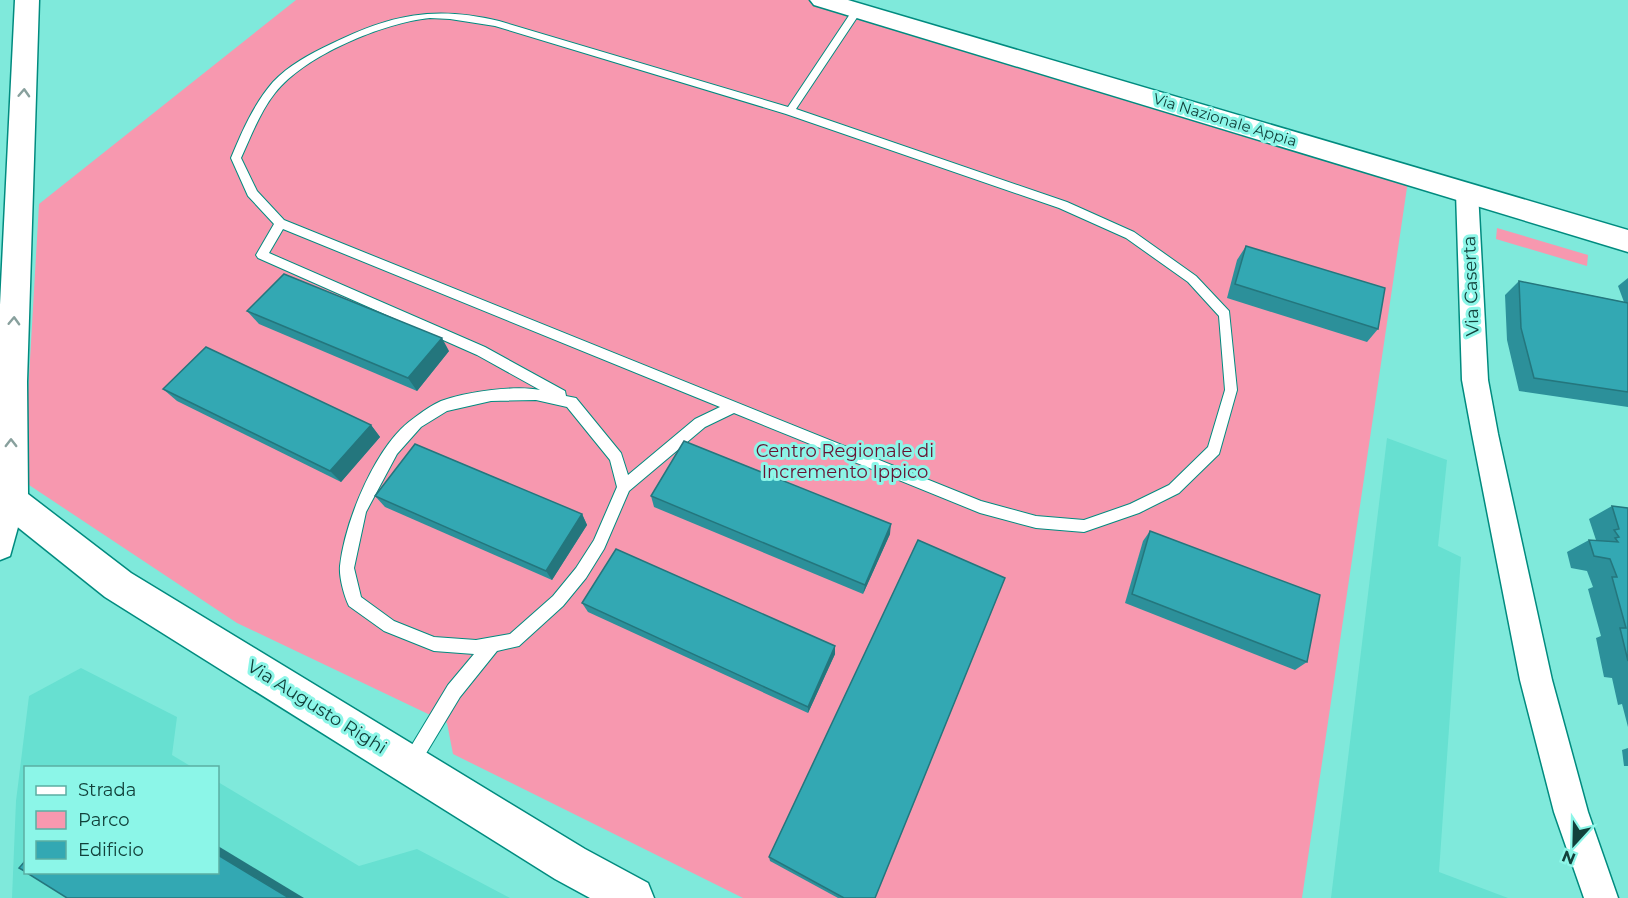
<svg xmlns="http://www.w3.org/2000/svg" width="1628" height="898" viewBox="0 0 1628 898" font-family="Montserrat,sans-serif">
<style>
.built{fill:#67e0d1}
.green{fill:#f798af}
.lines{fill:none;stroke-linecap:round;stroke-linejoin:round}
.lane-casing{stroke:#008b7f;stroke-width:2}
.street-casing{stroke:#008b7f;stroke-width:3}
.secondary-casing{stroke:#008b7f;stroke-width:3}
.lane{fill:#fff;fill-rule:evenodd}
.street{fill:#fff;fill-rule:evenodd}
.secondary{fill:#fff;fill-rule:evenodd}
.wall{fill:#2c909a}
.shaded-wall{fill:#24767d}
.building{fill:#33a8b3;stroke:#24767d;stroke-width:1.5}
.oneway{stroke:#88a09d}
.labels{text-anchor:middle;stroke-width:6;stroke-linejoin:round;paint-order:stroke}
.far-street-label{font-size:15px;fill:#12413b;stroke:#8cf6e8}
.street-label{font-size:18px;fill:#12413b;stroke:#8cf6e8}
.park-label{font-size:18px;fill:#671332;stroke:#8cf6e8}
</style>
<rect width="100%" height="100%" fill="#7fe9db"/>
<g class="built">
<path d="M1387 438 1447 460 1438 546 1461 557 1439 872 1508 898H1331Z"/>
<path d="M81 668 177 717 172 755 192 767 26 768V872H218V782L359 866 417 849 510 898H12L16 801 29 696Z"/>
</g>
<g class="green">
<path d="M296 0H822L1409 174 1302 898H743L453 754 447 723 237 623 23 481 39 204Z"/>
<path d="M1497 228 1588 255 1587 266 1496 239Z"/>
</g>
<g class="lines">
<g class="lane-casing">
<path id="lane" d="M857 7 862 10 796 109 1067 202 1134 232 1196 276 1229 311 1237 390 1219 454 1179 493 1139 513 1084 532 1036 528 980 513 734 413 705 427 629 491 604 549 586 578 563 606 519 646 497 651 460 697 416 770 410 772 404 770 402 764 404 758 448 685 474 654 434 651 384 631 349 606C344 596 339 577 340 566 345 521 376 444 414 418 422 412 432 405 441 401 466 392 514 385 540 390L477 355 258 258 256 255 274 224 248 196 231 158C242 131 254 104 273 82 289 65 310 54 331 44 389 15 434 5 499 21L788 107 854 8ZM430 18 450 19 495 26 786 114 1059 208 1126 238 1188 282 1219 316 1225 390 1208 447 1169 485 1130 504 1084 520 1036 516 981 501 284 220 257 191 241 158C251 136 260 112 275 93 305 55 383 23 430 18ZM283 229 720 407 695 419 628 475 621 453 576 398 566 396 565 391 485 347 269 253ZM536 400 567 407 610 460 617 487 594 540 576 568 553 596 510 634 476 640 434 637 394 621 361 597 354 568 366 512 397 454 421 427 447 411 491 401Z"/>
</g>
<g class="street-casing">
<g id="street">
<path d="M1467 184 1475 186 1478 192 1488 380 1498 434 1552 680 1588 812 1618 898H1584L1554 812 1520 680 1472 434 1462 380 1456 192 1459 186Z"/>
<path d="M11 489 21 493 25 502 10 556 0 560V496Z"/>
</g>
</g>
<g class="secondary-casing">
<g id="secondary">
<path d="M15 0H39L27 382 28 494 131 573 585 849 648 883 654 898H590L555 879 105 597 0 513V305Z"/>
<path d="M810 0H848L1628 230V252L814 5Z"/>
</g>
</g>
<use href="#lane" class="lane"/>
<use href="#street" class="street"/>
<use href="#secondary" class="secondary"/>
</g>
<g class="wall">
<path d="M1246 246 1378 329 1367 342 1227 298 1237 260Z"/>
<path d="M1628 278V407L1519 391 1507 340 1505 295 1519 281 1624 302 1618 286Z"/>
<path d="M247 311 449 351 417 391 259 324Z"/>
<path d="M163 389 371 425 380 437 341 482 177 401Z"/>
<path d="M375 496 582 514 587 525 552 580 385 507Z"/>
<path d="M651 496 890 534 863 594 654 507Z"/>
<path d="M1612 506 1628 508V727L1622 704 1618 705 1612 678 1604 677 1596 638 1601 636 1588 589 1593 587 1587 571 1571 568 1567 552 1589 540H1596L1589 519Z"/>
<path d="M1150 531 1307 662 1295 670 1125 603 1143 541Z"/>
<path d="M582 603 835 646V654L808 713 588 612Z"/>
<path d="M1628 748V766H1624L1622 750Z"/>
<path d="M769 857 875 898H838L770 861Z"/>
</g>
<g class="shaded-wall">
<path d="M442 338 449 351 417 391 408 378Z"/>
<path d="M371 425 380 437 341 482 330 471Z"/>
<path d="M582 514 587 525 552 580 546 571Z"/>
<path d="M891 524 890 534 863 594 865 585Z"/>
<path d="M835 646V654L808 713V707Z"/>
<path d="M218 846 304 898H289L218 855Z"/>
</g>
<g class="building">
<path d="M1246 246 1385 288 1378 329 1235 284Z"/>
<path d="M284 274 442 338 408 378 247 311Z"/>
<path d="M1519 281 1628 303V392L1534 378 1521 328Z"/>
<path d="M206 347 371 425 330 471 163 389Z"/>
<path d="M684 441 891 524 865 585 651 496Z"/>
<path d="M415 444 582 514 546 571 375 496Z"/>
<path d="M1612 506 1628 508V661L1620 628H1626L1612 577H1617L1610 559 1594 556 1589 540 1618 542 1615 538 1619 537 1614 530 1619 529Z"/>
<path d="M1150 531 1320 595 1307 662 1132 594Z"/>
<path d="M918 540 1005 578 875 898H844L769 857Z"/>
<path d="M616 549 835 646 808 707 582 603Z"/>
<path d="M218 855 289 898H67L27 873H218Z"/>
<path d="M26 860V872L19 868Z"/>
</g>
<defs><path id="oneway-chevron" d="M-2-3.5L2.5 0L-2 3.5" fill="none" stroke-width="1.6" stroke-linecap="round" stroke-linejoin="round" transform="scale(1.5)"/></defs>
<g class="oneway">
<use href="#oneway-chevron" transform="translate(24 93) rotate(-87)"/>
<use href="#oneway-chevron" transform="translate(14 321) rotate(-88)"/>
<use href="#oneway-chevron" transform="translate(11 443) rotate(-90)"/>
</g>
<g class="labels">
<g class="far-street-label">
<text transform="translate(1225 120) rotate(17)" y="5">Via Nazionale Appia</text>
</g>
<g class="street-label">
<text transform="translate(1471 286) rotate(-92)" y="6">Via Caserta</text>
<text transform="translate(317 707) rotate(32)" y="6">Via Augusto Righi</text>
</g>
<g class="park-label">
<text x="845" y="457">Centro Regionale di<tspan x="845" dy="21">Incremento Ippico</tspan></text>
</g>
</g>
<rect x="24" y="766" width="195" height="108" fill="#8cf6e8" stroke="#5baea3" stroke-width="1.5"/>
<rect x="36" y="786" width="30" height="9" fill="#ffffff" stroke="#5baea3" stroke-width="1.5"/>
<text x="78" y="796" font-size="18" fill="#12413b">Strada</text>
<rect x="36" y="811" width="30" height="18" fill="#f798af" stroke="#5baea3" stroke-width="1.5"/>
<text x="78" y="826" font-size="18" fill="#12413b">Parco</text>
<rect x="36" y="841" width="30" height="18" fill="#33a8b3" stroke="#5baea3" stroke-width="1.5"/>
<text x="78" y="856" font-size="18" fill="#12413b">Edificio</text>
<g transform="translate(1574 844) rotate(202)" stroke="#8cf6e8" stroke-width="4.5" paint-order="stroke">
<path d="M0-4.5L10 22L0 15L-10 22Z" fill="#12413b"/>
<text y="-9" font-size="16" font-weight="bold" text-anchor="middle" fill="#12413b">N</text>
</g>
</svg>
